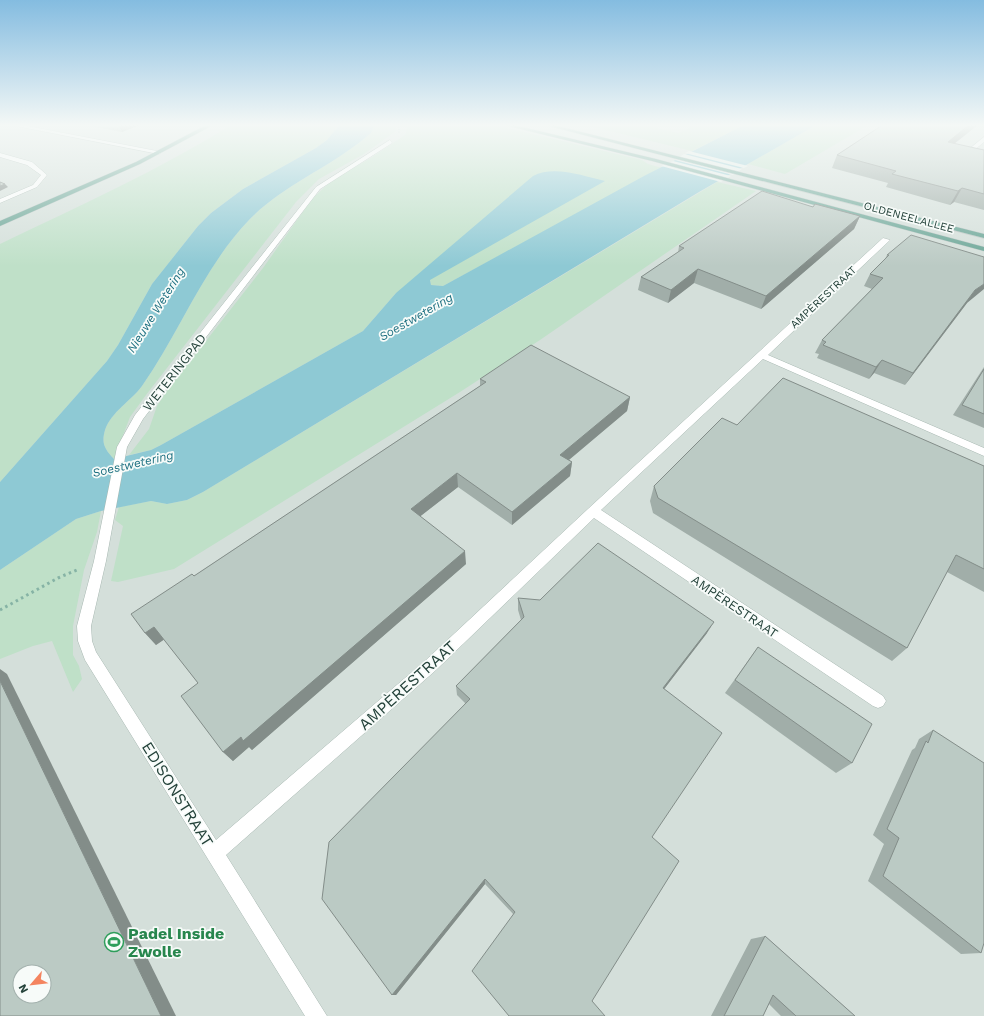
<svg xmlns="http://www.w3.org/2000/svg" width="984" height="1016" viewBox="0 0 984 1016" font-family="'Work Sans',sans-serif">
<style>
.built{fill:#d4dfda;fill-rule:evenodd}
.green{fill:#bfe0c8}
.water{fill:#8ec9d4}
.pier{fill:#e6efeb}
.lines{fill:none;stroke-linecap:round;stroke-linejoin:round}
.minor-casing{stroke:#a8b8b2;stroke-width:1}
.major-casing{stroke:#c2cac8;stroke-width:1}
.path-far1{stroke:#86b3a5;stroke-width:1.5;stroke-dasharray:1 1.5;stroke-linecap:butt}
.path{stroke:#86b3a5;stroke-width:3;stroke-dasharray:2.5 3.5;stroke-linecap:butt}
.minor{fill:#fff;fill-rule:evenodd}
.major{fill:#6aa596;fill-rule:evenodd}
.wall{fill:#a1aea9}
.shaded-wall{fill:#838d89}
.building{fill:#bbcac4;stroke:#838d89;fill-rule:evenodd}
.labels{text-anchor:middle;stroke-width:3.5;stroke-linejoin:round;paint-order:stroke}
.far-street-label{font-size:11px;fill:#24423a;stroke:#f7fbf9}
.far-water-label{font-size:12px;font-style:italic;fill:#1c6f80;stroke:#f7fbf9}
.street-label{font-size:13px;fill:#24423a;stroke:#f7fbf9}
.near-street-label{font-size:16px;fill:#24423a;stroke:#f7fbf9}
.near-leisure-label{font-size:16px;font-weight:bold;fill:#27864d;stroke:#f7fbf9;text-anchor:start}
</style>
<rect width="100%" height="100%" fill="#e6efeb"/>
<path class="built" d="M0 124H984V1016H0ZM20 972H44V996H20Z"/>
<g class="green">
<path d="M233 124H340L327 140 316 148 243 189 211 213 198 226 152 284 118 345 107 361 0 482V244C79 206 159 170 233 124Z"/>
<path d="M375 124H394L396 131 364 154 319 179 296 202 146 395 130 417 114 459C105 449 101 444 105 430 111 412 132 400 142 386 180 332 203 268 249 220 281 187 324 170 360 142L367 136Z"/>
<path d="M406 124H491L642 160 648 164 662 168 443 286 431 285 430 280 396 293 363 331 161 445 151 450 129 455 149 429 157 406 166 392 263 268 312 199 332 180 369 159 405 135 407 130Z"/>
<path d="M581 124H641L678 133 699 124H746L692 151Z"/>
<path d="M818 124H870L785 174 748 164Z"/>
<path d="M717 182 756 191 540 340 460 392 174 569 118 582 111 581 123 526 115 520 119 507 151 501 167 504 187 500 203 492Z"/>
<path d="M101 511 97 532 84 570 73 626V655L79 666 82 679 73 692 52 641 33 646 0 659V570L76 519Z"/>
</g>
<path class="water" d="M340 124H375L371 133 360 142C324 170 281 187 249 220 203 268 180 332 142 386 132 400 111 412 105 430 101 444 105 449 114 459L151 450 161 445 363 331 396 293 533 176C554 165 583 176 605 181L430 280 431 285 443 286 644 176 746 124H818L699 192 203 492 187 500 167 504 151 501 101 511 76 519 0 570V482L107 361 118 345 152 284 198 226 211 213 243 189 316 148 327 140Z"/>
<g class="pier">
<path d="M689 151 748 166 744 168 685 153Z"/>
<path d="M684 154 742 169 733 175 675 160Z"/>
<path d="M673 161 731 176 721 182 661 166Z"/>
</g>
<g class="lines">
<g class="minor-casing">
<g id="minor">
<path d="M6 124H17L162 152 159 154Z"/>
<path d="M984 137V142L973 151 984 154V158L967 153V151Z"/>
<path d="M390 140 392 143 320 189 143 419 127 447 106 561 91 626 92 641 96 652 216 840 426 660 589 508 883 238 890 240 768 355 984 448V456L763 359 601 510 883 696 886 701 883 706 878 708 873 706 594 518 436 670 226 855 327 1016H305L85 660 78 641 77 626 94 561 117 447 135 415 316 187Z"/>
<path d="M0 153 32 162 47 175 37 187 0 203V199L33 185 41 175 27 165 0 157Z"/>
</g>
</g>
<g class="major-casing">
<g id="major">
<path d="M208 124H215L140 164 0 226V221L136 162Z"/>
<path d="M500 124H510L656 159 984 247V251L652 161Z"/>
<path d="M541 124H550L984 234V238Z"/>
</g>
</g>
<path class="path-far1" d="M399 124V133"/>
<path class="path" d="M0 610 58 578 79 569"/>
<use href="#minor" class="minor"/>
<use href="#major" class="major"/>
</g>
<g class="wall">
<path d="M80 124H142L122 132Z"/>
<path d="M884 124H979L954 144 984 150V210L954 202 950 205 886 187 888 183 832 168 837 155Z"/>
<path d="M813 207 860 216 854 229 761 309 694 283 668 303 638 290 641 277 678 253 679 246Z"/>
<path d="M887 255 967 303 905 385 874 373 869 379 817 358 819 354 815 353 822 340 872 289 864 286 870 274 885 259Z"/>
<path d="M984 367V428L953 415Z"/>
<path d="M480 379 630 397 627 411 569 460 572 462 570 476 512 525 458 487 420 516 466 564 252 750 249 747 233 761 223 752 198 683 164 639 156 645 145 633 194 576 480 386Z"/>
<path d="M737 425 984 466V592L947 572 907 648 892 661 653 513 650 501 654 486Z"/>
<path d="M518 598 707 633 664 689 509 1016 514 915 485 884 396 995H392L465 703 457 695 456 686 521 620 518 610Z"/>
<path d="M758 647 852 763 836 773 725 693Z"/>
<path d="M933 730 981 953 961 954 868 881 884 844 873 835 912 750 915 748 919 739Z"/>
<path d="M765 936 855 1016H781L769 1004 763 1016H711L751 939Z"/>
</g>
<g class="shaded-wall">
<path d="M119 124H142L122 132Z"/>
<path d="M970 124H979L941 154 948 142Z"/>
<path d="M5 184 8 187 0 191V186Z"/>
<path d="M962 188 954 202 950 205 958 191Z"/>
<path d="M860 216 854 229 761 309 766 296Z"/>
<path d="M698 269 694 283 668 303 671 290Z"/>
<path d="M984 284V289L967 303 905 385 913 373 975 290Z"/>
<path d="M882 360 874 373 869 379 876 367Z"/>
<path d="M630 397 627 411 558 469 560 455Z"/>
<path d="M572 462 570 476 512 525V512Z"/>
<path d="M457 473 458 487 413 522 411 509Z"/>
<path d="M465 551 466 564 252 750 249 747 233 761 223 752Z"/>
<path d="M714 622 707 633 658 697 663 688Z"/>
<path d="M154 627 165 639 156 645 145 633Z"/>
<path d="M0 669 7 674 176 1016H161L0 681Z"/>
<path d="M485 879V884L396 995H392Z"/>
</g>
<g class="building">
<path d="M884 124H970L948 142 984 150V194L962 188 958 191 892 174 896 171 837 155Z"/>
<path d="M0 182 5 184 0 186Z"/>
<path d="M762 191 813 207 815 204 860 216 766 296 698 269 671 290 641 277 684 248 679 246Z"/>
<path d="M911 235 984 257V284L975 290 913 373 882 360 876 367 823 345 826 342 822 340 883 278 870 274 889 255H887Z"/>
<path d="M531 345 630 397 560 455 572 462 512 512 457 473 411 509 465 551 243 741 241 737 223 752 181 696 198 683 154 627 145 633 131 614 192 574 194 576 486 382 480 379Z"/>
<path d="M984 369V414L962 405Z"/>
<path d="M783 378 984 466V569L956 555 907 648 658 498 654 486 722 418 737 425Z"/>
<path d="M598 543 714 622 663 688 722 733 652 837 679 861 592 1001 605 1016H509L472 971 515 912 485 879 392 995 322 899 329 842 470 699 456 686 524 617 518 598 540 600Z"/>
<path d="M758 647 872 724 852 763 735 680Z"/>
<path d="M0 681 161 1016H0ZM20 972H44V996H20Z"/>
<path d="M933 730 984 763V943L981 953 883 876 899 838 887 829 926 741 928 743Z"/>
<path d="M765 936 855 1016H796L773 995 763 1016H724Z"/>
</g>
<linearGradient id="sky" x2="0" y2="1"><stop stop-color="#84bce0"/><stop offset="0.47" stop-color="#f4f8f6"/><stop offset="1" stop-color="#f4f8f6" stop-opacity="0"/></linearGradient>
<rect width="984" height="266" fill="url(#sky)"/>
<defs>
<g id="stadium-ring" transform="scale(1)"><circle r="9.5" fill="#f7fbf9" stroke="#2e9e5b" stroke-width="1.5"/><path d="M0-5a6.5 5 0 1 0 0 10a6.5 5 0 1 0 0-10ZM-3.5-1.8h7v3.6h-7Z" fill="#2e9e5b"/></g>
</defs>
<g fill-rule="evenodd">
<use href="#stadium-ring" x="114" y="942"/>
</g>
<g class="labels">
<g class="far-street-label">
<text transform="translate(909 217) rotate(15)" y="4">OLDENEELALLEE</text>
<text transform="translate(823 297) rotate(-43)" y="4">AMPÈRESTRAAT</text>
</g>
<g class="far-water-label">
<text transform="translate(156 310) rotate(-58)" y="4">Nieuwe Wetering</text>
<text transform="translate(416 317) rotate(-30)" y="4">Soestwetering</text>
<text transform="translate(133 464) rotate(-13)" y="4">Soestwetering</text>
</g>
<g class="street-label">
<text transform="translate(174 372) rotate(-52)" y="5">WETERINGPAD</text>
<text transform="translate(735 606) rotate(34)" y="5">AMPÈRESTRAAT</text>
</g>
<g class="near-street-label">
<text transform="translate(407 685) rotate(-42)" y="6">AMPÈRESTRAAT</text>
<text transform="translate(178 794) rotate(58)" y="6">EDISONSTRAAT</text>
</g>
<g class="near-leisure-label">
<text x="128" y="939">Padel Inside<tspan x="128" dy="18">Zwolle</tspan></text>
</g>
</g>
<g transform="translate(32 984) rotate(242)"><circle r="19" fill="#f7fbf9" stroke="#a3b1ad"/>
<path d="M0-3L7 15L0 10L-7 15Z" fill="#f4845f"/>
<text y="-6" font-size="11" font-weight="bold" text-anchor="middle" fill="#24423a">N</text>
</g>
</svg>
